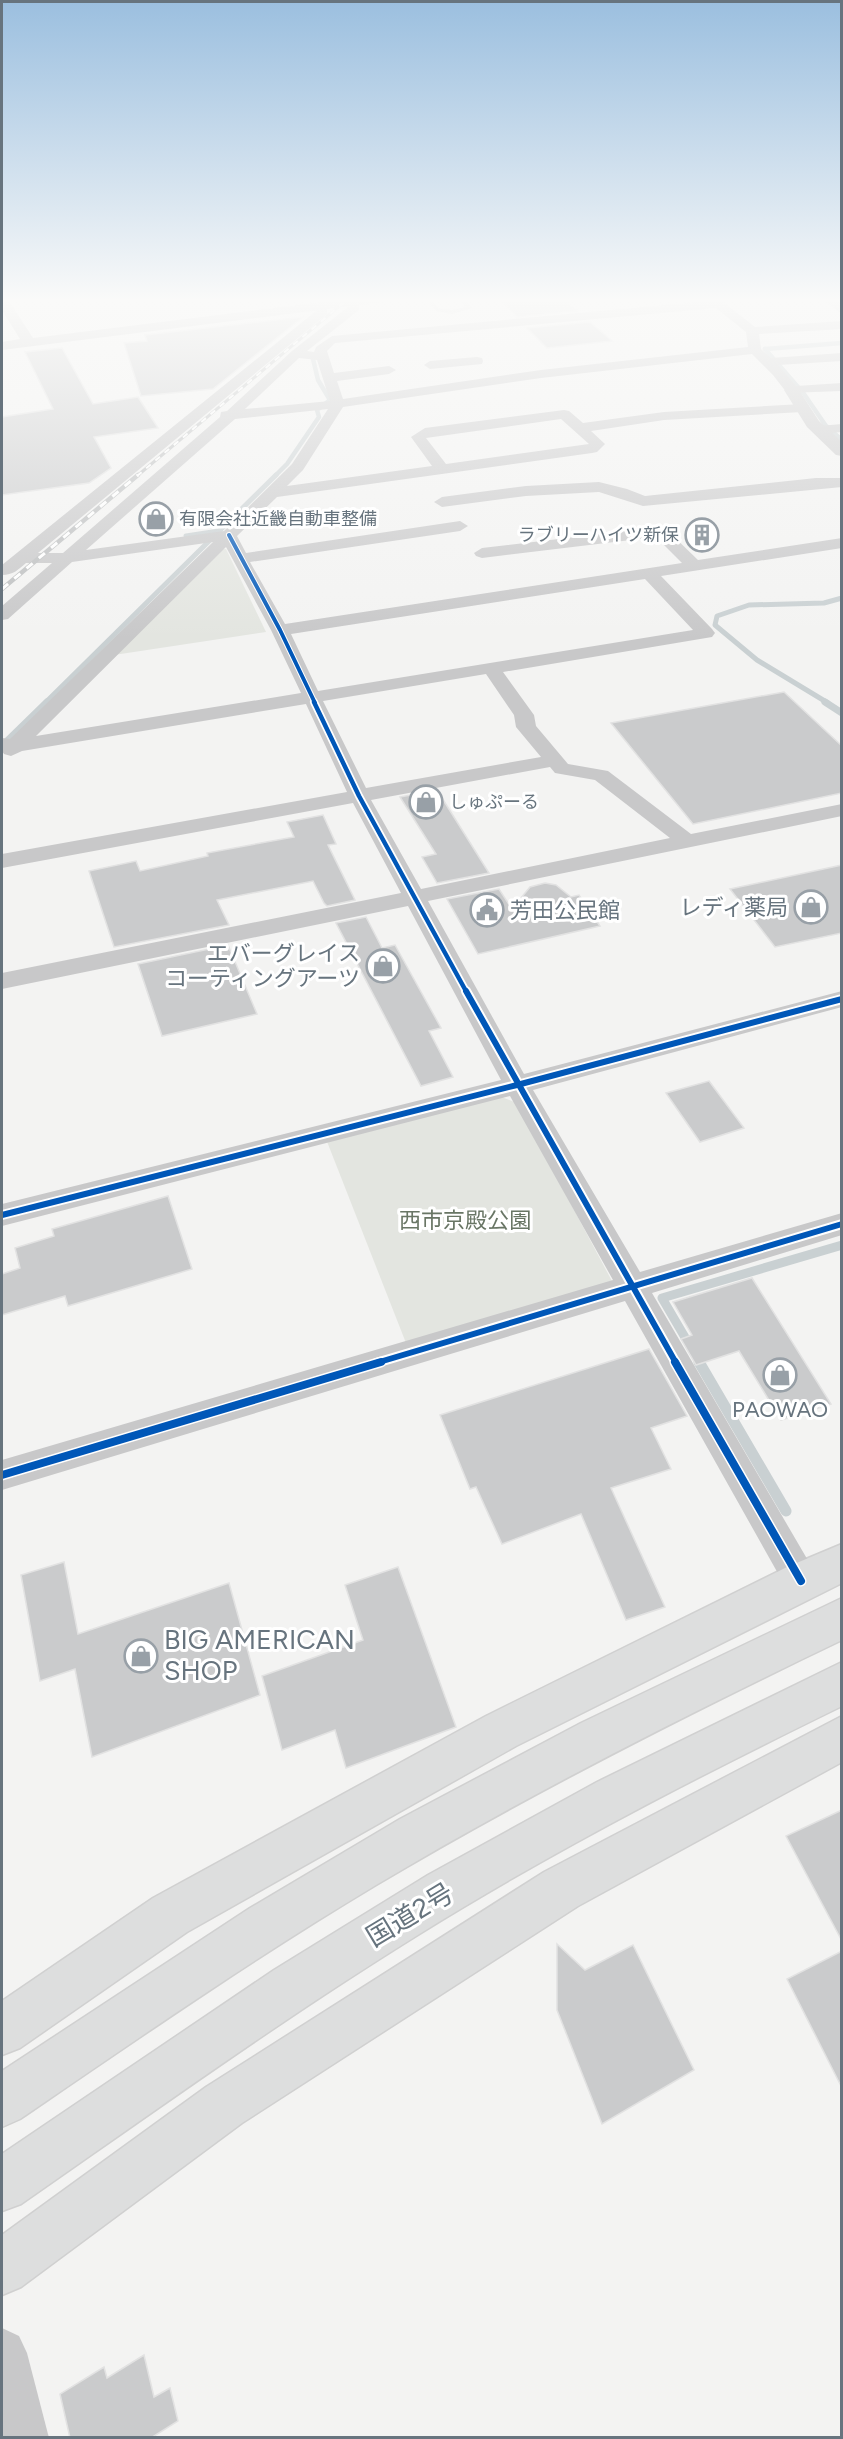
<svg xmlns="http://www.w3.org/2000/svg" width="843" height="2439" viewBox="0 0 843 2439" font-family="Figtree,'Noto Sans JP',sans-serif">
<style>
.green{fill:#e3e5e0}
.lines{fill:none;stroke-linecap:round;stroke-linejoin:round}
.stream-far4{stroke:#c9d0d2;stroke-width:4.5}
.stream-far3{stroke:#c9d0d2;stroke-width:5}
.stream-far2{stroke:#c9d0d2;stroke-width:7}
.stream-far1{stroke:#c9d0d2;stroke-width:9}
.stream{stroke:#c9d0d2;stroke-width:11}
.building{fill:#cacbcc;stroke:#e2e2e2;stroke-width:1.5}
.trunk-casing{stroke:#d0d0d0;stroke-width:3}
.service{fill:#c8c8c9;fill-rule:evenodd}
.minor{fill:#c8c8c9;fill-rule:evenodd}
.tertiary{fill:#c8c8c9;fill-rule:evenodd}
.trunk{fill:#dddede;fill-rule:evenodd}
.rail-far1-casing{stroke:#bdbfc0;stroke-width:3}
.rail-casing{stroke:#bdbfc0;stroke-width:4.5}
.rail-far1{stroke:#fff;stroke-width:2;stroke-dasharray:6;stroke-linecap:butt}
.rail{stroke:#fff;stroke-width:3;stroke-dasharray:8;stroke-linecap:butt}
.cycleway-far3-casing{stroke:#fff;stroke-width:6}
.cycleway-far2-casing{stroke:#fff;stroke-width:8}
.cycleway-far1-casing{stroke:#fff;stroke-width:10}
.cycleway-casing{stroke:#fff;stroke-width:11}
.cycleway-far3{stroke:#0057b8;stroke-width:4}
.cycleway-far2{stroke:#0057b8;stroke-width:4.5}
.cycleway-far1{stroke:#0057b8;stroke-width:6}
.cycleway{stroke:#0057b8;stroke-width:8}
.labels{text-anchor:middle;stroke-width:6;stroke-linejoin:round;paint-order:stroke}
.far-poi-label{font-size:18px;fill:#67747e;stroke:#fff;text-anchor:start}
.poi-label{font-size:22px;fill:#67747e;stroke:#fff;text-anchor:end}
.park-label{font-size:22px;fill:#697665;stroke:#fff}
.near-poi-label{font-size:27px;fill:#67747e;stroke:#fff;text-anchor:start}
.near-street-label{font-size:27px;fill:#67747e;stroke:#fff}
</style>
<rect width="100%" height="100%" fill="#f3f3f2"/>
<g class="green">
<path d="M220 549H226L266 632 114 655Z"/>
<path d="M499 1096 517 1103 613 1283 406 1343 326 1139Z"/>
</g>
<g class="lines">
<g class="stream-far4">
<path d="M765 349 804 394 826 426 842 440"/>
<path d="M765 349 842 343"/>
<path d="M275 476 287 464 319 417 317 410 330 400 318 380 313 359"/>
</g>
<g class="stream-far3">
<path d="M186 536 219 531"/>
<path d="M45 703 276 475"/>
<path d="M828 703 757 660 715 625 717 616 749 605 824 603 842 598"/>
</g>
<g class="stream-far2">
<path d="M825 702 842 713"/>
<path d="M2 746 47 702"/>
</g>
<path class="stream-far1" d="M700 1363 662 1298 842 1245"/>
<path class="stream" d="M699 1362 786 1511"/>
</g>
<g class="building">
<path d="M498 298H563L578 311 517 317Z"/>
<path d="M303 317 213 389 141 396 124 343 147 341 145 335Z"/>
<path d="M590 322 612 341 547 348 527 328Z"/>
<path d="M62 348 93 404 138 397 158 428 94 437 111 468 89 483 2 495V417L53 409 25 352Z"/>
<path d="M784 692 842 746V793L693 824 611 723Z"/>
<path d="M437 790 489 873 437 883 422 857 436 854 400 797Z"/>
<path d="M323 815 336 844 328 845 355 900 327 906 324 903 313 881 217 900 229 925 114 947 89 871 136 861 140 871 208 856 207 853 294 837 287 822Z"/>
<path d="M842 865V933L775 947 730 889Z"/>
<path d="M545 883 556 885 571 897 579 895 600 926 478 954 447 899 499 889 512 909 530 887Z"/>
<path d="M366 917 382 948 395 945 441 1028 429 1031 453 1077 421 1086 336 923Z"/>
<path d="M228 945 257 1014 162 1036 138 964Z"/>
<path d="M709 1081 744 1128 700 1142 666 1093Z"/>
<path d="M168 1196 192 1269 68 1306 65 1296 2 1315V1274L20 1268 15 1248 54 1236 52 1229Z"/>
<path d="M752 1278 831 1404 781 1420 739 1351 696 1365 681 1339 692 1335 673 1302Z"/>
<path d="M649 1349 687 1416 651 1428 671 1469 611 1488 665 1607 626 1620 581 1514 502 1544 476 1487 470 1489 440 1415Z"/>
<path d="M64 1562 78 1634 229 1583 260 1695 92 1757 75 1669 40 1681 21 1575Z"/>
<path d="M398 1567 456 1727 346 1768 335 1730 282 1750 262 1676 363 1640 345 1585Z"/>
<path d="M842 1810V1941L786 1836Z"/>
<path d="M557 1944 585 1970 633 1945 694 2070 602 2124 557 2010Z"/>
<path d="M842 1951V2088L787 1979Z"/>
<path d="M144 2355 154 2397 170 2388 178 2421 151 2438H70L60 2394 104 2367 107 2378Z"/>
</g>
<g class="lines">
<g class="trunk-casing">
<g id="trunk">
<path d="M842 1544V1583L516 1746 187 1932 20 2048 2 2055V2001L153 1898 486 1716 787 1567Z"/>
<path d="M842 1598V1640C683 1716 527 1795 376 1885 254 1958 137 2039 20 2119L2 2127V2071L250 1908 400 1819 581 1723Z"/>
<path d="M842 1662V1706C713 1769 585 1834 462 1908 310 1999 166 2103 21 2204L2 2211V2154L274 1970 428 1875 597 1782Z"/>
<path d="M842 1716V1762L578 1906 242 2123 21 2287 2 2295V2235L206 2087 544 1872Z"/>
</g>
</g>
<path class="service" d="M425 298H430L438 308 452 310 465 307 458 298H464L472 308 452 314 436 311Z"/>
<g class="minor">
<path d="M349 298 359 304V310L307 351 314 352 316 347 332 336 708 301 705 298H718L755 327 842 321V329L759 334 761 349 771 358 842 353V361L778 365 796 386 842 383V391L787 393 773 375 752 354 541 378 343 407 303 470 287 486 432 466 411 437 425 428 564 410 569 411 583 423 664 412 802 404 809 408 802 412 664 420 591 431 605 444 597 452 592 453 277 497 237 536 246 553 460 521 468 526 460 531 250 562 285 624 682 563 656 537 482 558 476 556 474 553 482 548 660 527 666 529 698 560 842 538V548L661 576 712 629 715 633 712 637 503 672 534 715 536 726 568 764 608 771 691 834 842 804V816L428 901 524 1074 842 991V1007L533 1090 640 1272 842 1213V1235L652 1293 813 1569 819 1581 813 1593 801 1598 789 1593 625 1301 2 1490V1460L613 1280 510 1096 2 1226V1204L501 1080 408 906 2 989V973L401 893 353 803 2 868V854L347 792 306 704 22 751 11 756 4 754 2 751V738L10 739 213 542 72 562 8 619 2 620V606L52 563H26C18 570 13 575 2 575V565L316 311 311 306 313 303H321L327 308V314L38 553H63L220 417 221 412 227 411 292 351 348 307 343 302ZM716 308 746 332 748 347 541 370 343 399 337 381 389 374 396 370 389 366 334 373 327 351 335 343ZM299 358 317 360 330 401 245 409ZM328 409 292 464 224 531 86 550 235 419ZM561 419 589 444 446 464 426 438ZM226 547 271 630 301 693 36 736ZM645 579 693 630 318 691 291 634ZM486 674 514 715 516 727 541 757 366 788 323 701ZM550 767 555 773 595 780 670 838 421 889 371 800Z"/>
<path d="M821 298H834L842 304V314Z"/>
<path d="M477 357 482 358 483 361 482 364 430 369 424 365 430 361Z"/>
<path d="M842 424V432L819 434 812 430 819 426Z"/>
<path d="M816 478H842V487L643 506 599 492 526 496 442 507 434 502 442 497 526 486 599 482 627 489 645 496Z"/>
<path d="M2 2328 19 2336 27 2353 49 2438H2Z"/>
</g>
<g class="tertiary">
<path d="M2 298H7L33 338 355 298H391L384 302 2 350V342L20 339 2 310Z"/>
<path d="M792 385 797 387 819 421 842 442V456L836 455 807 427 784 390Z"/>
</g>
<use href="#trunk" class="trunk"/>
<g class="rail-far1-casing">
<path id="rail-far1" d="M137 476 349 298"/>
</g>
<g class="rail-casing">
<path id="rail" d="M2 589 138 475"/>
</g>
<use href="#rail-far1" class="rail-far1"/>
<use href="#rail" class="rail"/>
<g class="cycleway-far3-casing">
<path id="cycleway-far3" d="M229 535 280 630 315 703"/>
</g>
<g class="cycleway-far2-casing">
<path id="cycleway-far2" d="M314 702 359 796 467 993"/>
</g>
<g class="cycleway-far1-casing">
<g id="cycleway-far1">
<path d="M466 991 676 1363"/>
<path d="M2 1215 517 1085 842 999"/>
<path d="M376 1363 842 1224"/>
</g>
</g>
<g class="cycleway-casing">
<g id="cycleway">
<path d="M675 1362 801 1581"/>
<path d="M2 1475 381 1362"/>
</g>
</g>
<use href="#cycleway-far3" class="cycleway-far3"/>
<use href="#cycleway-far2" class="cycleway-far2"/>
<use href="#cycleway-far1" class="cycleway-far1"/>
<use href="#cycleway" class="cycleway"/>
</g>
<linearGradient id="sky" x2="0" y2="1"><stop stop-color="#9bbfdf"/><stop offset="0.47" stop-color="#fafaf9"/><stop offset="1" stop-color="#fafaf9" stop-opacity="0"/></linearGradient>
<rect width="843" height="639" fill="url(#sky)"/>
<defs>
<g id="shop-ring" transform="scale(1.725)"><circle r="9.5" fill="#fff" stroke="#98a0a7" stroke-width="1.5"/><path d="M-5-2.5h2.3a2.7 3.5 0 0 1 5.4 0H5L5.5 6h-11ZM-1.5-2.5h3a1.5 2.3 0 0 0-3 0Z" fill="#98a0a7"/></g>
<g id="building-ring" transform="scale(1.725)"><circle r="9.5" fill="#fff" stroke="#98a0a7" stroke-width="1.5"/><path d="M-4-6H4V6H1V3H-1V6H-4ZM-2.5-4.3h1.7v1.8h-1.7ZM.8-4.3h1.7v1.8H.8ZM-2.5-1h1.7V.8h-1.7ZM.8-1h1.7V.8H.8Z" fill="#98a0a7"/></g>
<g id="civic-ring" transform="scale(1.725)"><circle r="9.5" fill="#fff" stroke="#98a0a7" stroke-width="1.5"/><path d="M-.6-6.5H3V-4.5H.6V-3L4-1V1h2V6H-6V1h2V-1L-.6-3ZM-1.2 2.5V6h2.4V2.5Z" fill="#98a0a7"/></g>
</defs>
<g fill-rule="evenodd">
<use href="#shop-ring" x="156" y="519"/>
<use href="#building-ring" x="702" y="535"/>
<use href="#shop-ring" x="426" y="802"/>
<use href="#shop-ring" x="811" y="907"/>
<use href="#civic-ring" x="487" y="910"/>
<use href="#shop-ring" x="383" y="966"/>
<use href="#shop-ring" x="780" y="1375"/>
<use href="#shop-ring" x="141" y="1656"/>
</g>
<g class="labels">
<g class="far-poi-label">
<text x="179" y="525">有限会社近畿自動車整備</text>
<text x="679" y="541" text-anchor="end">ラブリーハイツ新保</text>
<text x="449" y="808">しゅぷーる</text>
</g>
<g class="poi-label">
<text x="788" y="915">レディ薬局</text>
<text x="510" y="918" text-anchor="start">芳田公民館</text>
<text x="360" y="961">エバーグレイス<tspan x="360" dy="25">コーティングアーツ</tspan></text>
<text x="780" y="1417" text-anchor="middle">PAOWAO</text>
</g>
<g class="park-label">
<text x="465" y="1228">西市京殿公園</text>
</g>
<g class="near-poi-label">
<text x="164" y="1649">BIG AMERICAN<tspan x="164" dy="31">SHOP</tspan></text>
</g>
<g class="near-street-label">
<text transform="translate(410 1915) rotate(-31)" y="9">国道2号</text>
</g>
</g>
<rect width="843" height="2439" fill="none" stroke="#67747e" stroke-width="6"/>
</svg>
